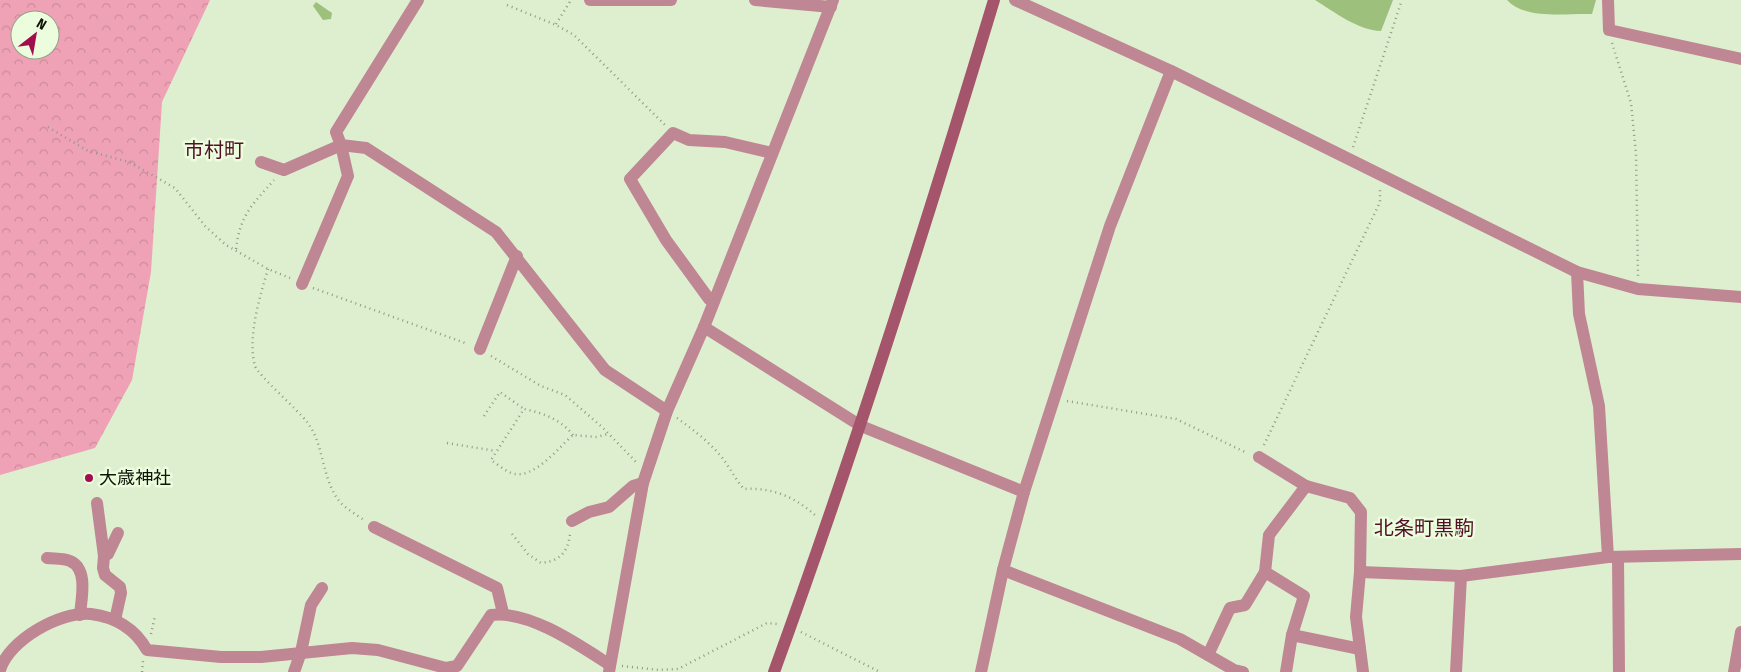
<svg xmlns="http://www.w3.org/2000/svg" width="1741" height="672" viewBox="0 0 1741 672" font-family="'Fira Sans Condensed','Noto Sans JP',sans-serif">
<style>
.forest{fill:url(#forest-crowns);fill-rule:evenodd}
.water{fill:#9dc07d}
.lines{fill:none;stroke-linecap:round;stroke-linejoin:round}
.path{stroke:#8f9b84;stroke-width:2.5;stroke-dasharray:1 4;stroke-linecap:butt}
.street{stroke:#bf8693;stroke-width:12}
.secondary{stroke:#a5556b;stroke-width:12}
.poi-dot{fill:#a20d4e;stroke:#ebfddd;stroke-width:2}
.labels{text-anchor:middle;stroke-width:5;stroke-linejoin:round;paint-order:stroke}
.poi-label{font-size:18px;fill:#10150a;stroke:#ebfddd;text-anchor:start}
.quarter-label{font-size:20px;fill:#520f27;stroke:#ebfddd}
</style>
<defs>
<pattern id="forest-crowns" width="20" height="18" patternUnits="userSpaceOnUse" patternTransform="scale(1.25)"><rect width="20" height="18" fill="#efa2b5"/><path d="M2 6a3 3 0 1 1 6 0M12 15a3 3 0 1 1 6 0" fill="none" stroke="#cc8b9a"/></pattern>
</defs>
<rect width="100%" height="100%" fill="#deefd0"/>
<path class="forest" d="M0 0H210L162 102 151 272 132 380 95 448 0 475ZM20 20H50V50H20Z"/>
<g class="water">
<path d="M1315 0H1393L1381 31C1359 31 1333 11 1315 0Z"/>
<path d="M1507 0H1596L1592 14C1566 13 1525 20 1507 0Z"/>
<path d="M316 2 332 13 331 19 323 20 313 6Z"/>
</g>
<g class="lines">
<g class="path">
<path d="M507 5 556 25 574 35 665 125"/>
<path d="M556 24 571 0"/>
<path d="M1612 43 1631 103 1636 154 1638 277"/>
<path d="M48 127 88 151 129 162 175 188 205 226 226 245 268 269 290 278"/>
<path d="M1353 147 1402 0"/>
<path d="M236 249C240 215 252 205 274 180"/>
<path d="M268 269C260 296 247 338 255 366 258 375 298 410 307 422 325 445 321 479 340 502 346 509 357 515 364 520"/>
<path d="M313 288 468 344"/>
<path d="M491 356 541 386 565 395 602 427 638 464"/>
<path d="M1067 401 1176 419 1247 453"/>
<path d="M484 416 500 392 524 409"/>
<path d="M677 418C692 429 707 440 719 454 729 465 734 478 744 489 773 487 797 498 817 517"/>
<path d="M573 435C560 419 543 413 524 409L491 460C497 464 504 470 511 473 533 481 558 448 573 435L597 437 608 434"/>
<path d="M447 443 496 451"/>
<path d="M1264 445 1380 202V189"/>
<path d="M512 534 528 554 541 563C560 561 568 552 570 534"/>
<path d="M801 632 880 672"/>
<path d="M151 634 155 616"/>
<path d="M622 666 659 670 678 669 767 623 777 624"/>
<path d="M142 672 143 661"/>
</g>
<g class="street">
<path d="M418 0 336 132 341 145 366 148 496 232 605 370 667 411"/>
<path d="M590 0H671"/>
<path d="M755 0 831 7"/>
<path d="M1015 0 1171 71 1577 272 1638 289 1741 297"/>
<path d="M1608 0 1609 30 1741 59"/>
<path d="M261 162 284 170 341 145 348 176 302 284"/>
<path d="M1577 272 1579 314 1599 406 1608 557"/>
<path d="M714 301 709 299 666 240 630 179 673 133 689 140 725 142 772 153"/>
<path d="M704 327 861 426 1024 492"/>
<path d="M480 349 517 256"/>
<path d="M1259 457 1306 486 1350 498 1361 512 1360 572 1356 617 1363 672"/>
<path d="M97 503 104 556 103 568 105 575 120 587 121 593 115 620"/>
<path d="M572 521 589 512 609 507 633 486 643 483"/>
<path d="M374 527 497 588 503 613"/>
<path d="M104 556 108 554 118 533"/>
<path d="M1618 557 1619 672"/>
<path d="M47 558C54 559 64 558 70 561 89 569 81 600 80 615"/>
<path d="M1003 570 1180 639 1234 670 1243 672"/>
<path d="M1265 572 1304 596 1292 635 1286 672"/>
<path d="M1360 572 1461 576 1608 557 1741 554"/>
<path d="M1292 635 1360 649"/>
<path d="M1208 655 1230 608 1245 605 1265 572 1269 535 1306 486"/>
<path d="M0 670C9 640 60 611 91 614 115 617 135 629 147 650L221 657H261L352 648 378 650 446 668 457 666 491 615C529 610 579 645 610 665"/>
<path d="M294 672 301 652 311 605 322 588"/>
<path d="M609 672 643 483 667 411 704 327 833 0"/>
<path d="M981 672 1003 570 1024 492 1110 226 1171 71"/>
<path d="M1456 672 1461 576"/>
<path d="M1734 672 1741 632"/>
</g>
<path class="secondary" d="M774 672C855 450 926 226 994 0"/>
</g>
<circle class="poi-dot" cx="89" cy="478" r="5"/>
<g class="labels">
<g class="poi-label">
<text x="99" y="484">大歳神社</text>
</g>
<g class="quarter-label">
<text x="214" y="157">市村町</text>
<text x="1424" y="535">北条町黒駒</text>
</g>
</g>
<g transform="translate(35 35) rotate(31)"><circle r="24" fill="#ebfddd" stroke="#93a089"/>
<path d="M0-4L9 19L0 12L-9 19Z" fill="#a20d4e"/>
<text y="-8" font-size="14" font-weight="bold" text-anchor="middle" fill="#10150a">N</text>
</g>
</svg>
